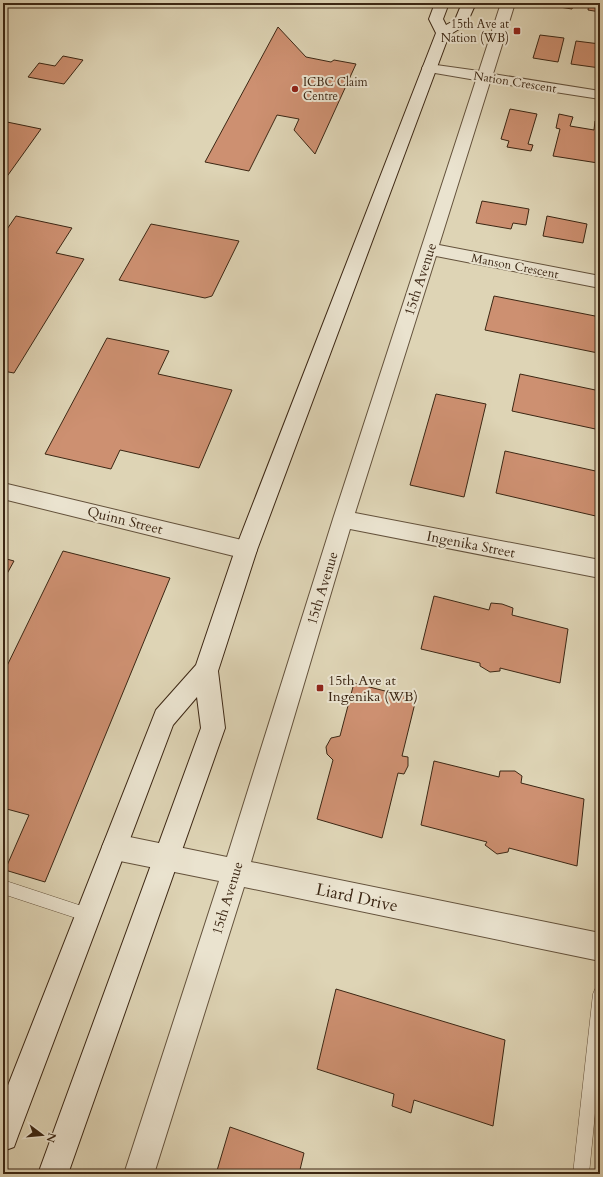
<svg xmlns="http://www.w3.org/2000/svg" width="603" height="1177" viewBox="0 0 603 1177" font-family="Cardo,serif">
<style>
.building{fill:#cd9071;stroke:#3c2714}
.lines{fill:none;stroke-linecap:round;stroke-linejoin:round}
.lane-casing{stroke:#64523c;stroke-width:1}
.street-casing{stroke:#64523c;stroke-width:2}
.secondary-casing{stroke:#3c2714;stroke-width:2}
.lane{fill:#eae3cf;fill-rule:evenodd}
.street{fill:#eae3cf;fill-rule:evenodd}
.secondary{fill:#eae3cf;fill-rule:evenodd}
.poi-dot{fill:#8f2418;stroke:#eae3cf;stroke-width:1.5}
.labels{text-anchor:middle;stroke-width:4;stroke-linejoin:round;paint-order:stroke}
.far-poi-label{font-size:12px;fill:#3c2714;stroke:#eae3cf;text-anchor:end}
.far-street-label{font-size:12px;fill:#3c2714;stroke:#eae3cf}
.street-label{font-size:14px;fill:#3c2714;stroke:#eae3cf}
.poi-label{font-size:14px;fill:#3c2714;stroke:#eae3cf;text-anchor:start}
.near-street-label{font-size:17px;fill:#3c2714;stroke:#eae3cf}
</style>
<rect width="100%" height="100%" fill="#ded4b5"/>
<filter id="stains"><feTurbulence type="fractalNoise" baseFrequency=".005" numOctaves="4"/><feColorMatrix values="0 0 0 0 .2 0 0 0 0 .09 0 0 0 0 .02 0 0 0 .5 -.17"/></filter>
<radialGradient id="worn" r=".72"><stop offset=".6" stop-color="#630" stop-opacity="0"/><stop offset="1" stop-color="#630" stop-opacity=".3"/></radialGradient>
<g class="building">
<path d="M548 3H574L572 9 547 5Z"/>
<path d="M589 3H600V12L588 10Z"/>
<path d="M278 27 306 57 331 62 334 60 356 64 315 154 294 130 299 119 277 115 249 171 205 162Z"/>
<path d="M540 35 564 38 558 62 533 58Z"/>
<path d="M576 41 600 44V68L571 64Z"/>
<path d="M63 56 83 60 64 84 28 77 39 63 55 66Z"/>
<path d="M510 109 537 114 528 144 533 145 531 151 507 147 509 141 501 139Z"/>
<path d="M559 114 573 117 570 126 594 130 595 121H600V152L598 163 553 156 560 129 556 128Z"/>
<path d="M7 122 41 129 3 182V128Z"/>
<path d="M482 201 529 209 526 225 513 223 511 229 476 223Z"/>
<path d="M16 216 72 228 56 253 84 259 14 373 3 371V235Z"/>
<path d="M547 216 587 224 583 243 543 236Z"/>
<path d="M151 224 239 241 212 296 205 298 119 280Z"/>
<path d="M494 296 600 317 598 353 485 330Z"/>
<path d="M107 338 169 351 158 374 232 390 199 468 120 450 111 469 45 454Z"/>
<path d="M520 374 600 391V430L512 411Z"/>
<path d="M436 394 486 404 464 497 410 485Z"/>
<path d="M505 451 600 472V517L496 493Z"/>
<path d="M63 551 170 578 45 882 5 870 29 815 3 808V674Z"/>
<path d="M3 558 14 561 3 581Z"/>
<path d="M434 596 489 610 491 603 502 604 513 608 512 615 568 629 560 683 500 668V671L490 672 480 666V663L421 649Z"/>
<path d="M354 683 416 699 402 756 408 757V766L404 774 398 773 382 838 317 819 333 760 327 754 326 747 331 738 340 736Z"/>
<path d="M434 761 499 777 500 771H515L522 776 521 783 584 799 577 866 509 848 508 852 497 854 485 845 487 842 421 825Z"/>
<path d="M336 989 505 1040 493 1126 414 1100 411 1113 392 1106 394 1094 317 1069Z"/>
<path d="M230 1127 304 1153 299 1174H216Z"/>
</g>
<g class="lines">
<g class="lane-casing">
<g id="lane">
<path d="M3 880 88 908 93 910 95 915 93 920 88 922 3 894Z"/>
<path d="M600 987V1062L589 1174H573L593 994 595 989Z"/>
</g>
</g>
<g class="street-casing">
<g id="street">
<path d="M501 3H515L493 74 600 91V99L490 82 439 245 600 276V288L436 256 355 513 600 560V578L350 529 251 862 600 933V961L244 887 154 1174H124L219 881 115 860 106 856 102 847 106 838 115 834 227 857 333 519 476 80 429 72 424 71 422 68 424 65 429 64 479 71Z"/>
<path d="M3 483 246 541 254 544 257 550 254 556 246 559 3 499Z"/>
</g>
</g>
<g class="secondary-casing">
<path id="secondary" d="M435 3H449L443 19 446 25 455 20 462 3H476L466 25 449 35 257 550 218 671 225 728 68 1174H38L201 728 197 697 173 725 18 1136 14 1147 3 1151V1098L156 710 196 665 235 550 436 33 429 19Z"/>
</g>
<use href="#lane" class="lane"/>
<use href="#street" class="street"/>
<use href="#secondary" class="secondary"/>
</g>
<g class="poi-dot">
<rect x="513" y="27" width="8" height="8" rx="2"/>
<circle cx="295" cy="89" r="4"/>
<rect x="316" y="684" width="8" height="8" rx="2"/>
</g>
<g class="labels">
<g class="far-poi-label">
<text x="509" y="28">15th Ave at<tspan x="509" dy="14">Nation (WB)</tspan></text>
<text x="303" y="86" text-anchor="start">ICBC Claim<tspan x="303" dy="14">Centre</tspan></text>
</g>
<g class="far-street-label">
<text transform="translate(515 82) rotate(9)" y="4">Nation Crescent</text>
<text transform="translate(515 266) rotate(11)" y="4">Manson Crescent</text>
</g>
<g class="street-label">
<text transform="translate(420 279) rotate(-72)" y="5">15th Avenue</text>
<text transform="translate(125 520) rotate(14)" y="5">Quinn Street</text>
<text transform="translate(471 544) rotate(11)" y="5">Ingenika Street</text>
<text transform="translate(322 588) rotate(-73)" y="5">15th Avenue</text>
<text transform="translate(227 898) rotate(-73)" y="5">15th Avenue</text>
</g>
<g class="poi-label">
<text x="328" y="685">15th Ave at<tspan x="328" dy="16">Ingenika (WB)</tspan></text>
</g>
<g class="near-street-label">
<text transform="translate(357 897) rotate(12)" y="6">Liard Drive</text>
</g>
</g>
<rect width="603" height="1177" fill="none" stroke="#ded4b5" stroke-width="16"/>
<rect x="4" y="4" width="595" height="1169" fill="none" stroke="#3c2714" stroke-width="2"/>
<rect x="8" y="8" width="587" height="1161" fill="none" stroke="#3c2714"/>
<g transform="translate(42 1135) rotate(106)" stroke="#eae3cf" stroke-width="3" paint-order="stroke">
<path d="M0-3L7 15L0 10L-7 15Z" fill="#3c2714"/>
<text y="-6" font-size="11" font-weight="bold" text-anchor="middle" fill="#3c2714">N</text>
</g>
<rect width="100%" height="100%" filter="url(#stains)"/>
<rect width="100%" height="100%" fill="url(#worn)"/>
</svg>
